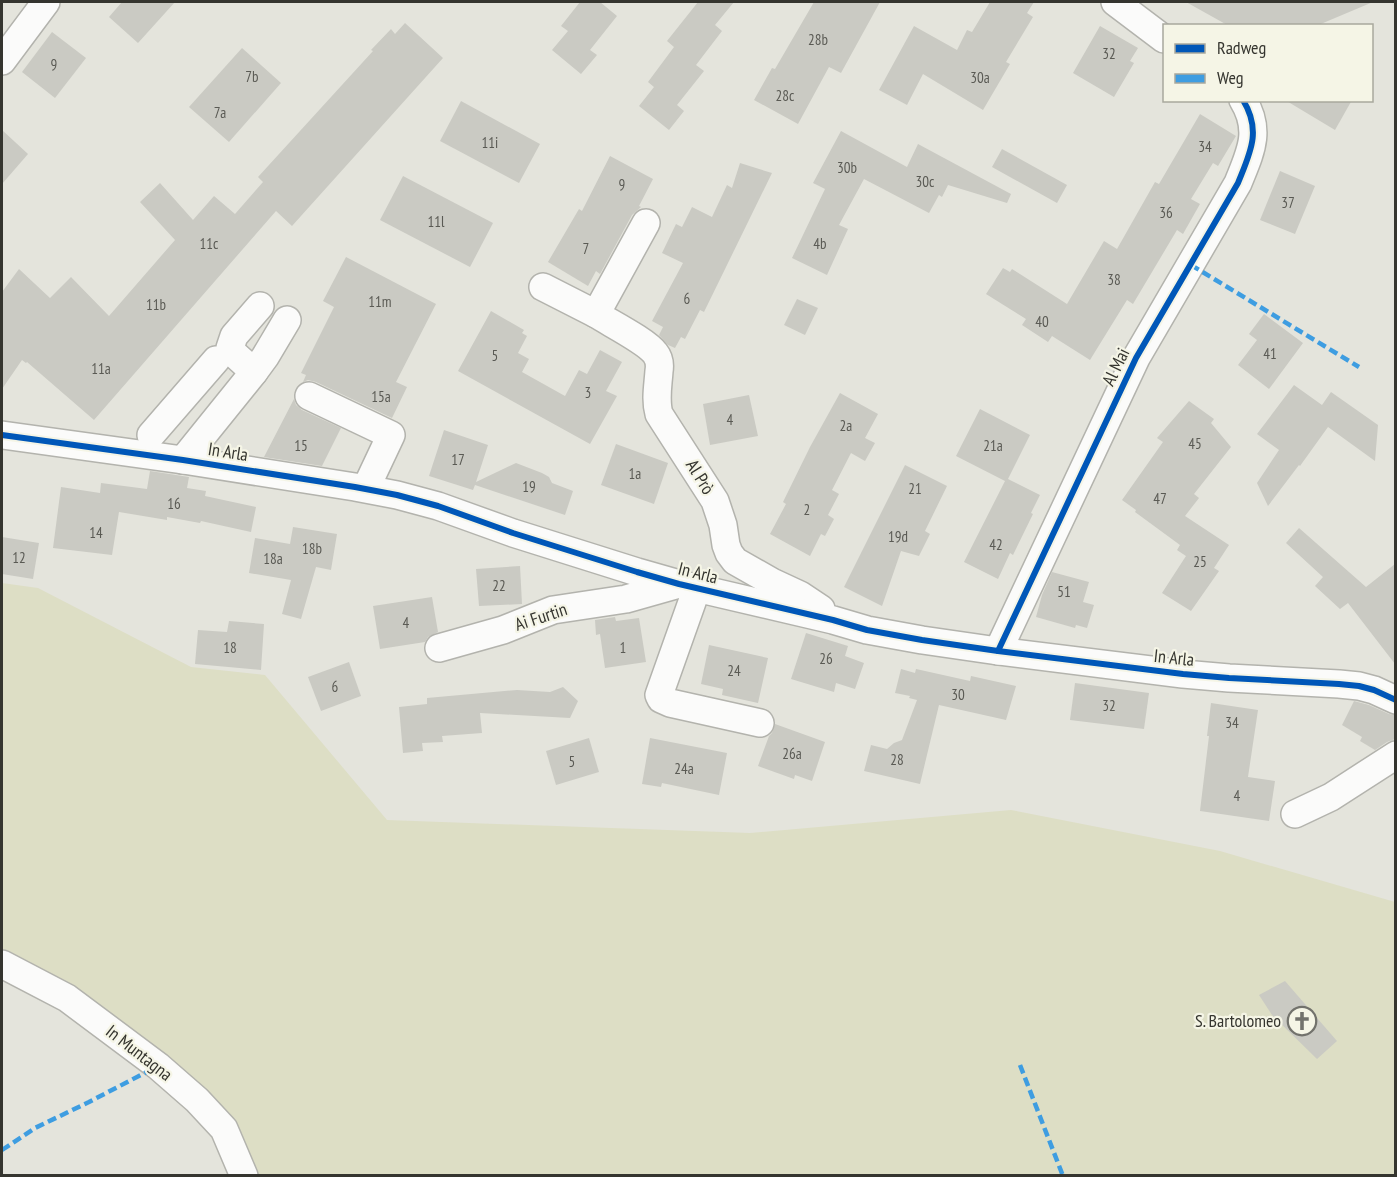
<svg xmlns="http://www.w3.org/2000/svg" width="1397" height="1177" viewBox="0 0 1397 1177" font-family="'PT Sans Narrow',sans-serif">
<style>
.green{fill:#dddec5}
.building{fill:#cacac3}
.lines{fill:none;stroke-linecap:round;stroke-linejoin:round}
.minor-casing{stroke:#b3b3ad;stroke-width:30}
.minor{stroke:#fbfbfa;stroke-width:27}
.quiet{stroke:#3e9de1;stroke-width:4.5;stroke-dasharray:9 4.5;stroke-linecap:butt}
.cycleway-casing{stroke:#f5f5e6;stroke-width:10}
.cycleway{stroke:#0057b8;stroke-width:6}
.labels{text-anchor:middle;stroke-width:4.5;stroke-linejoin:round;paint-order:stroke}
.number-label{font-size:15px;fill:#5a5a54}
.street-label{font-size:18px;fill:#35352f;stroke:#f5f5e6}
.poi-label{font-size:18px;fill:#35352f;stroke:#f5f5e6;text-anchor:end}
</style>
<rect width="100%" height="100%" fill="#e4e4dc"/>
<path class="green" d="M2 583 38 588 191 667 265 675 387 820 750 833 1011 810 1220 851 1395 902V1175H244L224 1129 2 964Z"/>
<g class="building">
<path d="M122 2H175L138 43 109 17Z"/>
<path d="M580 2H600L617 16 590 50 597 55 581 74 552 50 568 31 561 26Z"/>
<path d="M698 2H734L715 25 722 31 696 65 704 71 677 105 684 111 669 130 639 106 654 87 648 82 674 47 667 41Z"/>
<path d="M814 2H880L841 73 829 67 798 124 754 100 772 68 775 69Z"/>
<path d="M990 2H1034L1027 13 1033 17 1006 62 1010 64 983 110 923 74 907 105 879 90 914 26 957 50 967 30 972 32Z"/>
<path d="M1186 2H1373L1316 26H1229Z"/>
<path d="M405 23 443 58 292 226 276 211 94 420 27 362 26 363 22 360 2 389V292L19 269 50 298 71 277 109 316 175 240 140 202 160 183 193 220 214 196 235 214 263 182 258 177 373 51 371 50 391 29 395 34Z"/>
<path d="M1100 26 1138 48 1130 61 1134 63 1114 97 1073 73Z"/>
<path d="M52 32 86 58 55 98 22 72Z"/>
<path d="M242 48 281 83 229 142 189 107Z"/>
<path d="M1285 100H1352L1335 130Z"/>
<path d="M461 101 540 144 519 183 440 141Z"/>
<path d="M1200 114 1236 136 1218 166 1213 163 1191 199 1200 204 1183 234 1177 230 1133 304 1127 300 1090 360 1052 336 1048 342 1022 325 1026 319 986 294 1003 268 1010 272 1012 269 1067 304 1104 241 1117 249 1155 182 1159 184Z"/>
<path d="M2 130 28 154 2 184Z"/>
<path d="M841 131 907 167 918 144 1011 194 1007 203 948 185 942 197 939 195 929 213 864 179 839 225 848 229 827 275 792 258 825 189 813 183Z"/>
<path d="M1002 149 1067 185 1057 203 992 167Z"/>
<path d="M610 156 653 179 639 206 641 207 632 215 600 274 596 271 588 286 548 262 579 209 582 211Z"/>
<path d="M740 163 772 173 704 312 700 310 685 339 681 337 675 348 668 345 659 335 663 327 652 321 683 263 662 253 676 224 682 227 692 207 712 217 727 185 732 188Z"/>
<path d="M1280 171 1315 186 1295 234 1260 220Z"/>
<path d="M403 176 493 223 470 267 380 220Z"/>
<path d="M346 257 436 304 396 382 407 387 392 418 316 382 308 380 303 382 306 375 301 373 334 307 323 301Z"/>
<path d="M797 299 818 308 805 335 784 325Z"/>
<path d="M491 311 524 330 522 333 527 336 518 353 529 359 522 372 565 396 579 370 587 374 600 350 622 362 606 391 617 396 590 444 458 371Z"/>
<path d="M1264 314 1303 343 1269 389 1238 365 1257 340 1249 334Z"/>
<path d="M1294 385 1322 405 1331 392 1378 425 1375 461 1328 427 1300 466 1299 465 1268 506 1257 483 1279 450 1257 434Z"/>
<path d="M840 393 878 414 865 438 875 443 865 461 851 453 832 490 839 494 828 515 834 519 825 536 821 534 810 556 770 534 786 504 783 502 810 447Z"/>
<path d="M749 395 758 436 710 445 703 404Z"/>
<path d="M294 399 296 405 302 410 341 428 322 466 264 457Z"/>
<path d="M1189 401 1214 419 1211 423 1231 447 1194 494 1199 498 1185 516 1229 545 1214 568 1219 571 1191 611 1162 593 1186 556 1177 550 1180 545 1135 512 1136 510 1122 500 1163 442 1157 438Z"/>
<path d="M980 409 1030 435 1008 479 1040 495 1031 513 1033 514 1013 555 1010 553 998 579 964 562 1005 481 956 456Z"/>
<path d="M444 430 488 445 476 482 516 463 542 473 549 477 552 483 573 491 565 515 475 485 473 490 429 476Z"/>
<path d="M616 444 668 463 654 504 601 485Z"/>
<path d="M905 465 947 486 925 531 930 534 919 556 901 551 882 606 844 587Z"/>
<path d="M150 471 189 477 187 488 206 491 205 496 256 507 251 532 201 521 200 523 167 517V520L119 512 112 555 53 548 61 487 100 493 101 483 147 489Z"/>
<path d="M293 527 337 534 331 570 316 567 301 619 282 614 291 580 249 573 255 538 290 544Z"/>
<path d="M1299 528 1366 587 1395 564V664L1348 603 1340 609 1315 586 1323 577 1286 543Z"/>
<path d="M2 537 39 543 33 579 2 574Z"/>
<path d="M520 566 522 604 479 606 476 569Z"/>
<path d="M1052 572 1089 582 1083 602 1094 605 1087 628 1076 625 1075 628 1036 617 1042 595Z"/>
<path d="M432 597 438 632 428 637 425 642 380 649 373 606Z"/>
<path d="M615 617 616 621 639 618 646 662 605 668 600 634 596 635 595 620Z"/>
<path d="M229 621 264 624 261 670 195 664 198 630 227 632Z"/>
<path d="M806 633 848 646 845 656 864 663 855 689 836 683 834 692 791 679Z"/>
<path d="M709 645 768 658 758 703 722 695 723 689 701 684Z"/>
<path d="M349 662 361 696 321 711 308 677Z"/>
<path d="M901 669 915 673 916 669 970 681 971 676 1016 686 1006 720 939 705 920 784 864 771 871 745 887 749 894 743 902 740 917 700 909 698 910 696 895 693Z"/>
<path d="M1075 683 1149 693 1144 729 1070 720Z"/>
<path d="M563 687 578 701 570 718 480 713 482 733 442 736 443 742 422 743 423 751 403 753 399 707 427 704V698L517 690 550 692Z"/>
<path d="M1354 701 1369 705 1389 714 1395 715V739L1387 742 1375 750 1360 741 1362 737 1342 725Z"/>
<path d="M1211 703 1258 710 1248 777 1275 781 1269 821 1200 811 1209 736H1207Z"/>
<path d="M775 724 825 742 812 781 795 775 794 779 758 766 769 736 772 733Z"/>
<path d="M589 738 599 772 556 785 546 751Z"/>
<path d="M650 738 727 753 719 795 662 783 661 787 642 784Z"/>
<path d="M1285 981 1337 1041 1317 1059 1272 1015 1259 995Z"/>
</g>
<g class="lines">
<g class="minor-casing">
<g id="minor">
<path d="M1115 2 1164 39"/>
<path d="M2 61 46 2"/>
<path d="M543 287 596 314 646 223"/>
<path d="M596 314C610 323 646 341 655 353 659 358 660 365 659 371 658 386 655 400 659 414L715 501 723 525 726 545 729 553 735 561 772 582 800 595 821 609"/>
<path d="M254 372 232 352 230 348 234 336 260 306"/>
<path d="M309 396 391 435 366 488"/>
<path d="M2 435 183 460 355 487 397 495 438 506 513 533 637 572 679 584 833 620 867 630 922 640 998 651 1183 674 1229 678 1339 684 1359 686 1374 690 1396 700"/>
<path d="M151 435 216 360"/>
<path d="M183 460 254 372 265 357 287 320"/>
<path d="M697 588 659 695 661 699 670 703 760 723"/>
<path d="M439 648 503 630 553 610 626 599 679 584"/>
<path d="M998 651 1136 358 1238 183C1250 153 1262 131 1243 100"/>
<path d="M1295 814 1331 797 1396 755"/>
<path d="M2 964 67 998 158 1066 197 1100 224 1129 244 1176"/>
</g>
</g>
<use href="#minor" class="minor"/>
<g class="quiet">
<path d="M1191 265 1359 367"/>
<path d="M1020 1065 1063 1176"/>
<path d="M2 1150 35 1128 89 1102 158 1066"/>
</g>
<g class="cycleway-casing">
<g id="cycleway">
<path d="M2 435 183 460 355 487 397 495 438 506 513 533 637 572 679 584 833 620 867 630 922 640 998 651 1183 674 1229 678 1339 684 1359 686 1374 690 1396 700"/>
<path d="M998 651 1136 358 1238 183C1250 153 1262 131 1243 100"/>
</g>
</g>
<use href="#cycleway" class="cycleway"/>
</g>
<defs>
<g id="church-ring" transform="scale(1.5)"><circle r="9.5" fill="#f5f5e6" stroke="#72726c" stroke-width="1.5"/><path d="M-1.2-6h2.4v3.5h3.3v2.4h-3.3V6h-2.4V-.1h-3.3v-2.4h3.3Z" fill="#72726c"/></g>
</defs>
<g fill-rule="evenodd">
<use href="#church-ring" x="1302" y="1021"/>
</g>
<g class="labels">
<g class="number-label">
<text x="818" y="45">28b</text>
<text x="1109" y="59">32</text>
<text x="54" y="70">9</text>
<text x="252" y="82">7b</text>
<text x="980" y="83">30a</text>
<text x="785" y="101">28c</text>
<text x="220" y="118">7a</text>
<text x="490" y="148">11i</text>
<text x="1205" y="152">34</text>
<text x="847" y="173">30b</text>
<text x="925" y="187">30c</text>
<text x="622" y="190">9</text>
<text x="1288" y="208">37</text>
<text x="1166" y="218">36</text>
<text x="436" y="227">11l</text>
<text x="209" y="249">11c</text>
<text x="820" y="249">4b</text>
<text x="586" y="254">7</text>
<text x="1114" y="285">38</text>
<text x="687" y="304">6</text>
<text x="380" y="307">11m</text>
<text x="156" y="310">11b</text>
<text x="1042" y="327">40</text>
<text x="1270" y="359">41</text>
<text x="495" y="361">5</text>
<text x="101" y="374">11a</text>
<text x="588" y="398">3</text>
<text x="381" y="402">15a</text>
<text x="730" y="425">4</text>
<text x="846" y="431">2a</text>
<text x="1195" y="449">45</text>
<text x="301" y="451">15</text>
<text x="993" y="451">21a</text>
<text x="458" y="465">17</text>
<text x="635" y="479">1a</text>
<text x="529" y="492">19</text>
<text x="915" y="494">21</text>
<text x="1160" y="504">47</text>
<text x="174" y="509">16</text>
<text x="807" y="515">2</text>
<text x="96" y="538">14</text>
<text x="898" y="542">19d</text>
<text x="996" y="550">42</text>
<text x="312" y="554">18b</text>
<text x="19" y="563">12</text>
<text x="273" y="564">18a</text>
<text x="1200" y="567">25</text>
<text x="499" y="591">22</text>
<text x="1064" y="597">51</text>
<text x="406" y="628">4</text>
<text x="230" y="653">18</text>
<text x="623" y="653">1</text>
<text x="826" y="664">26</text>
<text x="734" y="676">24</text>
<text x="335" y="692">6</text>
<text x="958" y="700">30</text>
<text x="1109" y="711">32</text>
<text x="1232" y="728">34</text>
<text x="792" y="759">26a</text>
<text x="897" y="765">28</text>
<text x="572" y="767">5</text>
<text x="684" y="774">24a</text>
<text x="1237" y="801">4</text>
</g>
<g class="street-label">
<text transform="translate(1116 367) rotate(-64)" y="6">Al Mai</text>
<text transform="translate(228 452) rotate(9)" y="6">In Arla</text>
<text transform="translate(700 477) rotate(58)" y="6">Al Prò</text>
<text transform="translate(698 573) rotate(14)" y="6">In Arla</text>
<text transform="translate(541 617) rotate(-18)" y="6">Ai Furtin</text>
<text transform="translate(1174 658) rotate(6)" y="6">In Arla</text>
<text transform="translate(139 1053) rotate(38)" y="6">In Muntagna</text>
</g>
<g class="poi-label">
<text x="1281" y="1027">S. Bartolomeo</text>
</g>
</g>
<rect width="1397" height="1177" fill="none" stroke="#35352f" stroke-width="6"/>
<rect x="1163" y="24" width="210" height="78" fill="#f5f5e6" stroke="#a8a89d" stroke-width="1.5"/>
<rect x="1175" y="44" width="30" height="9" fill="#0057b8" stroke="#a8a89d" stroke-width="1.5"/>
<text x="1217" y="54" font-size="18" fill="#35352f">Radweg</text>
<rect x="1175" y="74" width="30" height="9" fill="#3e9de1" stroke="#a8a89d" stroke-width="1.5"/>
<text x="1217" y="84" font-size="18" fill="#35352f">Weg</text>
</svg>
